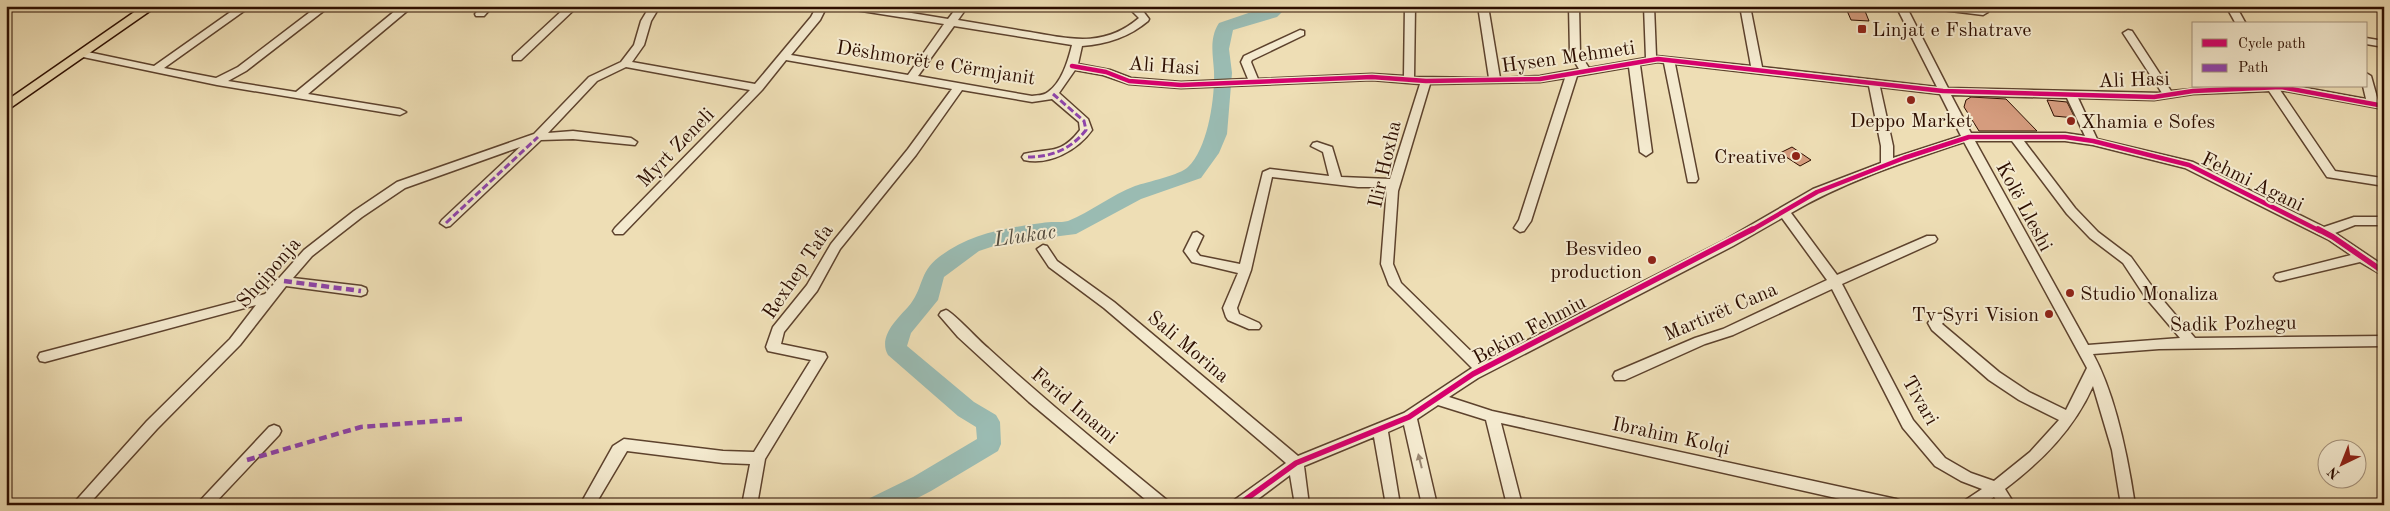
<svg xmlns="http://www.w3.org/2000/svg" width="2390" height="511" viewBox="0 0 2390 511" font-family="'Old Standard TT',serif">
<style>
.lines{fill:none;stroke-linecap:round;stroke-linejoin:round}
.river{fill:#9abbb2;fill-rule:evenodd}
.building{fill:#d59c7e;stroke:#2d0e00}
.minor-casing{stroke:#5d422d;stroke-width:3}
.major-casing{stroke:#2d0e00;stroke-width:3}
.minor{fill:#f4eacf;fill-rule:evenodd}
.major{fill:#eedeb5;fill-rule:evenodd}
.quiet-far1{stroke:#8e44ad;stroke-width:3;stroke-dasharray:7 3;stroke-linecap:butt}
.quiet{stroke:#8e44ad;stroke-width:4.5;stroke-dasharray:8 4.5;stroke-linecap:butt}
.cycleway-far1-casing{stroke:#f4eacf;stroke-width:7}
.cycleway-casing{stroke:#f4eacf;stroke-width:9}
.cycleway-far1{stroke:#d6006c;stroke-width:4.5}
.cycleway{stroke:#d6006c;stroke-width:5.5}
.oneway{fill:#9a8772}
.poi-dot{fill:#8f2418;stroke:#f4eacf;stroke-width:2}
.labels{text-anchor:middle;stroke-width:4;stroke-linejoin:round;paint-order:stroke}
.poi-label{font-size:20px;fill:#2d0e00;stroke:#f4eacf;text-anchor:start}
.street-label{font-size:20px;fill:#2d0e00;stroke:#f4eacf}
.water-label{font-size:21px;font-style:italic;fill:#534b3e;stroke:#f4eacf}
</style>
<rect width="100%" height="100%" fill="#eedeb5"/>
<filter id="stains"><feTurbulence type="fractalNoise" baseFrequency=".004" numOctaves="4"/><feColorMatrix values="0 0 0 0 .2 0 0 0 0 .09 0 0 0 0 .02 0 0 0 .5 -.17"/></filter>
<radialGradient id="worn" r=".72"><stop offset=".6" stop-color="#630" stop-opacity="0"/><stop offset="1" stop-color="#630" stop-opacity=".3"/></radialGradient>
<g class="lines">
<path class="river" d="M1269 6H1288L1277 17 1233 30 1229 49 1232 73 1227 134 1219 153 1201 178 1141 199 1076 234 1003 243 979 251 944 277 938 300 911 333 907 346 974 402 996 415 1000 422 1001 444 998 451 931 491 904 505H866L870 498 913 477 977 439 976 427 958 416 888 355C878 337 896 320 908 307 924 289 918 273 939 257 969 234 1005 228 1042 223 1049 221 1061 223 1068 221 1091 212 1111 195 1135 186 1147 182 1180 175 1188 167 1208 148 1215 98 1214 71 1213 55 1209 38 1219 23Z"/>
</g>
<g class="building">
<path d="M1845 6H1863L1869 21 1851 20Z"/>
<path d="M1971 97 2006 99 2037 131H1979L1964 107 1966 100Z"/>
<path d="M2047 100 2067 102 2075 118 2054 116Z"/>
<path d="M1792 147 1811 160 1800 166 1780 153Z"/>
</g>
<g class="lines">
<g class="minor-casing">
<g id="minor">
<path d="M239 6H251L164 68 216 78 238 67 318 6H330L246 71 228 81 296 92 401 6H413L308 94 400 109 406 112 400 115 217 85 83 57 78 54 83 51 154 66Z"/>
<path d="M482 6H493L484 16H476L475 14Z"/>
<path d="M567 6H578L521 60H513V56Z"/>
<path d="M650 6H660L651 21 644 45 632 62 755 84 811 17 817 6H827L820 20 791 55 908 75 944 24 849 9 844 6H869L948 19 958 6H968L958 20C982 24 1006 28 1030 32 1070 39 1104 48 1139 18L1127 6H1139L1149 19 1148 21C1129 37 1107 44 1082 46L1078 64 1110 70 1131 78 1181 82 1248 79 1241 62 1244 56 1300 30 1304 31V35L1252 60 1251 62 1258 79 1372 74 1404 76 1405 6H1415L1414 77 1489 78 1478 6H1488L1500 78 1540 76 1579 69 1570 54 1569 6H1579L1580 54 1589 68 1646 58 1644 6H1654L1656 56 1751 66 1740 6H1750L1762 67 1937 87 1896 6H1906L1948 88 2162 93 2123 33 2128 30 2132 31 2171 91 2225 86H2295L2366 99 2363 86H2366V73L2371 76 2378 101 2384 103V109L2280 90 2335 171 2382 178 2384 181 2382 184 2378 185 2327 177 2269 91 2193 94 2154 100 2078 98 2097 139 2193 162 2324 227 2354 217H2384V225H2355L2335 233 2384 266V276L2360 262 2280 281 2276 280 2274 277 2276 274 2351 255 2329 240 2185 168 2093 145 2065 141H2024L2075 208 2098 232 2131 257 2156 292 2195 338 2384 336V346L2159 349 2093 354C2116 396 2128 458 2135 505H2121L2112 450 2093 386C2074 429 2042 461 2005 489L2015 505H2000L1994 497 1982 505H1962L1964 501 1982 489 1961 481 1935 466 1903 428 1832 289 1733 335 1705 344 1625 380H1615L1613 376 1615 372 1695 338 1723 329 1827 280 1782 218 1733 246 1478 378 1449 397 1492 411 1896 499 1901 501 1903 505H1867L1501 423 1522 505H1507L1486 420 1438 405 1417 419 1437 505H1422L1404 425 1388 432 1400 505H1386L1374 437 1304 466 1309 505H1295L1290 475 1250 505H1231L1233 501 1286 463 1104 308 1049 267 1037 249 1043 245 1047 246 1057 261 1114 302 1298 456 1404 413 1472 368 1389 285 1381 264 1387 187H1358L1272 177 1251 270 1237 308 1239 314 1259 323 1261 326 1259 329H1249L1228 320 1226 317 1223 308 1238 273 1192 262 1184 251 1193 233 1197 232 1203 236 1196 251 1200 256 1240 264 1263 172 1270 169 1329 176 1323 152 1311 146 1313 143 1317 142 1332 147 1341 177 1390 179 1420 84 1372 80 1181 88 1129 84 1103 75 1075 70 1059 93 1088 119 1092 130C1078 150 1049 166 1024 160L1022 157 1024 154C1049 148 1061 155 1080 130L1079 122 1052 99 1032 102 962 90 916 155 840 249 817 291 784 332 781 344 820 352 825 353 827 357 765 459 757 505H742L750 464 723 463 627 451 595 505H580L613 446 624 439 723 451 754 452 811 360 768 351 766 347 773 327 807 285 831 244 908 149 952 89 786 60 762 90 623 234H615L613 231 615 228 750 90 626 67 597 81 548 133 573 131 631 138 637 142 635 145 573 139 541 140 450 226 446 227 440 223 442 220 520 147 405 188 362 217 312 256 293 278 361 286 366 288 367 291 366 294 361 296 286 286 240 345 157 429 88 505H72L147 421 230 339 256 305 45 362 40 361 38 357 40 353 265 294 304 250 354 211 397 182 534 134 589 77 621 62 634 45 641 21ZM954 26 1072 45C1068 61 1062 82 1048 92 1043 96 1037 95 1032 96L918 76ZM1658 62 1664 63 1688 182H1696L1698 179 1675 64 1869 86 1881 146V163L1813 189 1725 240 1483 363 1401 283 1393 264 1398 191 1430 84 1540 82 1565 78 1519 220 1514 228 1520 232 1524 231 1531 221 1577 76 1629 67 1640 152 1646 156 1652 152 1640 65ZM1880 87 1940 94 1961 136 1893 158V146ZM1951 95 2067 98 2085 136 2065 133H1971ZM1975 141H2012L2067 214 2090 238 2123 263 2146 298 2180 338 2088 345ZM1964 142 2087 368 2066 410 2029 392 1999 372 1942 324 1947 317 1945 314H1935L1928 323 1932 330 1989 380 2019 400 2059 420 2030 452 1994 481 1971 473 1945 458 1913 420 1842 284 1935 242 1937 239 1935 236H1927L1837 275 1791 213C1845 181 1905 162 1964 142Z"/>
<path d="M1929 6C1943 6 1978 3 1988 12L1983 15 1934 9Z"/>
<path d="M2226 6H2236L2246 24H2236Z"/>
<path d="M2366 38 2384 41V47L2366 44Z"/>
<path d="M946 310C954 313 979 341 988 348 1046 401 1107 451 1168 501L1170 505H1152L1029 402 958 337 939 315 941 312Z"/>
<path d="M274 425 279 427 281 431 279 435 213 505H196L269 427Z"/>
</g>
</g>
<g class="major-casing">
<path id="major" d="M143 6H157L6 111V101Z"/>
</g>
<use href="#minor" class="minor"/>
<use href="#major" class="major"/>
<g class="quiet-far1">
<path d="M1028 157C1052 157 1071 149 1086 130L1084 121 1053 94"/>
<path d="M446 223 538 137"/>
</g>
<g class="quiet">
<path d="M284 281 361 291"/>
<path d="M247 460 361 427 462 419"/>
</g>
<g class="cycleway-far1-casing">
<g id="cycleway-far1">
<path d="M1072 66 1106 72 1129 81 1181 85 1372 77 1426 81 1540 79 1658 59 1943 91 2154 97 2193 91 2281 87 2384 106"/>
<path d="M1750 231 1817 192 1904 158 1969 137H2065L2093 141 2189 165 2320 231"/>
</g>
</g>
<g class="cycleway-casing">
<g id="cycleway">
<path d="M2318 229 2333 237 2384 272"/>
<path d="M1238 505 1296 463 1409 417 1473 374 1753 229"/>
</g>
</g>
<use href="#cycleway-far1" class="cycleway-far1"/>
<use href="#cycleway" class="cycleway"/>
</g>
<defs><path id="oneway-solid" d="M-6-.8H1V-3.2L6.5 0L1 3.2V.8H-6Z" transform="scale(1.25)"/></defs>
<use class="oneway" href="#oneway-solid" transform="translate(1420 461) rotate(-104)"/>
<g class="poi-dot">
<rect x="1857" y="24" width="10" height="10" rx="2.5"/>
<circle cx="1911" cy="100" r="5"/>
<circle cx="2071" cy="121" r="5"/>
<circle cx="1796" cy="156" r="5"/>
<circle cx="1652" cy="260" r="5"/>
<circle cx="2070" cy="293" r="5"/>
<circle cx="2049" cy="314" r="5"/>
</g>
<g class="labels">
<g class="poi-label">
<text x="1872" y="36">Linjat e Fshatrave</text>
<text x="1911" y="127" text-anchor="middle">Deppo Market</text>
<text x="2081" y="128">Xhamia e Sofes</text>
<text x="1786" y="163" text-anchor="end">Creative</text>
<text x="1642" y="255" text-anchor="end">Besvideo<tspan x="1642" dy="23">production</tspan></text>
<text x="2080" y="300">Studio Monaliza</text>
<text x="2039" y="321" text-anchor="end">Tv Syri Vision</text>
</g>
<g class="street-label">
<text transform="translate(1568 56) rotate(-8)" y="7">Hysen Mehmeti</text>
<text transform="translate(936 62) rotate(9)" y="7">Dëshmorët e Cërmjanit</text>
<text transform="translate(1164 65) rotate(4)" y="7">Ali Hasi</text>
<text transform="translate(2134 79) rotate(-2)" y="7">Ali Hasi</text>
<text transform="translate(675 147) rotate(-46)" y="7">Myrt Zeneli</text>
<text transform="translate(1384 164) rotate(-77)" y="7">Ilir Hoxha</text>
<text transform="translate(2253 181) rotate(26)" y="7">Fehmi Agani</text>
<text transform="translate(2025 206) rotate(62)" y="7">Kolë Lleshi</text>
<text transform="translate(797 271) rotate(-56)" y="7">Rexhep Tafa</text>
<text transform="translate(268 272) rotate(-49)" y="7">Shqiponja</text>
<text transform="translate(1720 311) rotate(-23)" y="7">Martirët Cana</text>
<text transform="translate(2233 323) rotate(-1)" y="7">Sadik Pozhegu</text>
<text transform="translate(1529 329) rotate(-28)" y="7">Bekim Fehmiu</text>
<text transform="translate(1189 346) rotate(40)" y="7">Sali Morina</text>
<text transform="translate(1921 400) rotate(60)" y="7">Tivari</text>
<text transform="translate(1075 405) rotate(40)" y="7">Ferid Imami</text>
<text transform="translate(1671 435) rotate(12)" y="7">Ibrahim Kolqi</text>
</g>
<g class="water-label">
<text transform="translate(1025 235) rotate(-8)" y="7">Llukac</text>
</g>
</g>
<rect width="2390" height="511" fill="none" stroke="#eedeb5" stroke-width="25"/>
<rect x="8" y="8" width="2375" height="496" fill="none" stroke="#2d0e00" stroke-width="2.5"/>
<rect x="12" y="12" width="2365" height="486" fill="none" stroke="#2d0e00"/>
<rect x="2192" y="22" width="175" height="65" fill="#f4eacf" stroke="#a4927c"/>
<rect x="2202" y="39" width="25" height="8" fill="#d6006c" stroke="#a4927c"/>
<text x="2238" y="48" font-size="15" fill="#2d0e00">Cycle path</text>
<rect x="2202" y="64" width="25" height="8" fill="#8e44ad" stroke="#a4927c"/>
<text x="2238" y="72" font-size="15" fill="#2d0e00">Path</text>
<g transform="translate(2342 464) rotate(223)"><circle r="24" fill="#f4eacf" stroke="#a4927c"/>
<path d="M0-4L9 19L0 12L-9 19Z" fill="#8f2418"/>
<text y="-8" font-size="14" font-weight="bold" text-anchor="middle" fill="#2d0e00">N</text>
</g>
<rect width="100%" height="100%" filter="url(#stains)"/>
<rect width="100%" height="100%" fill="url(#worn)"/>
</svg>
